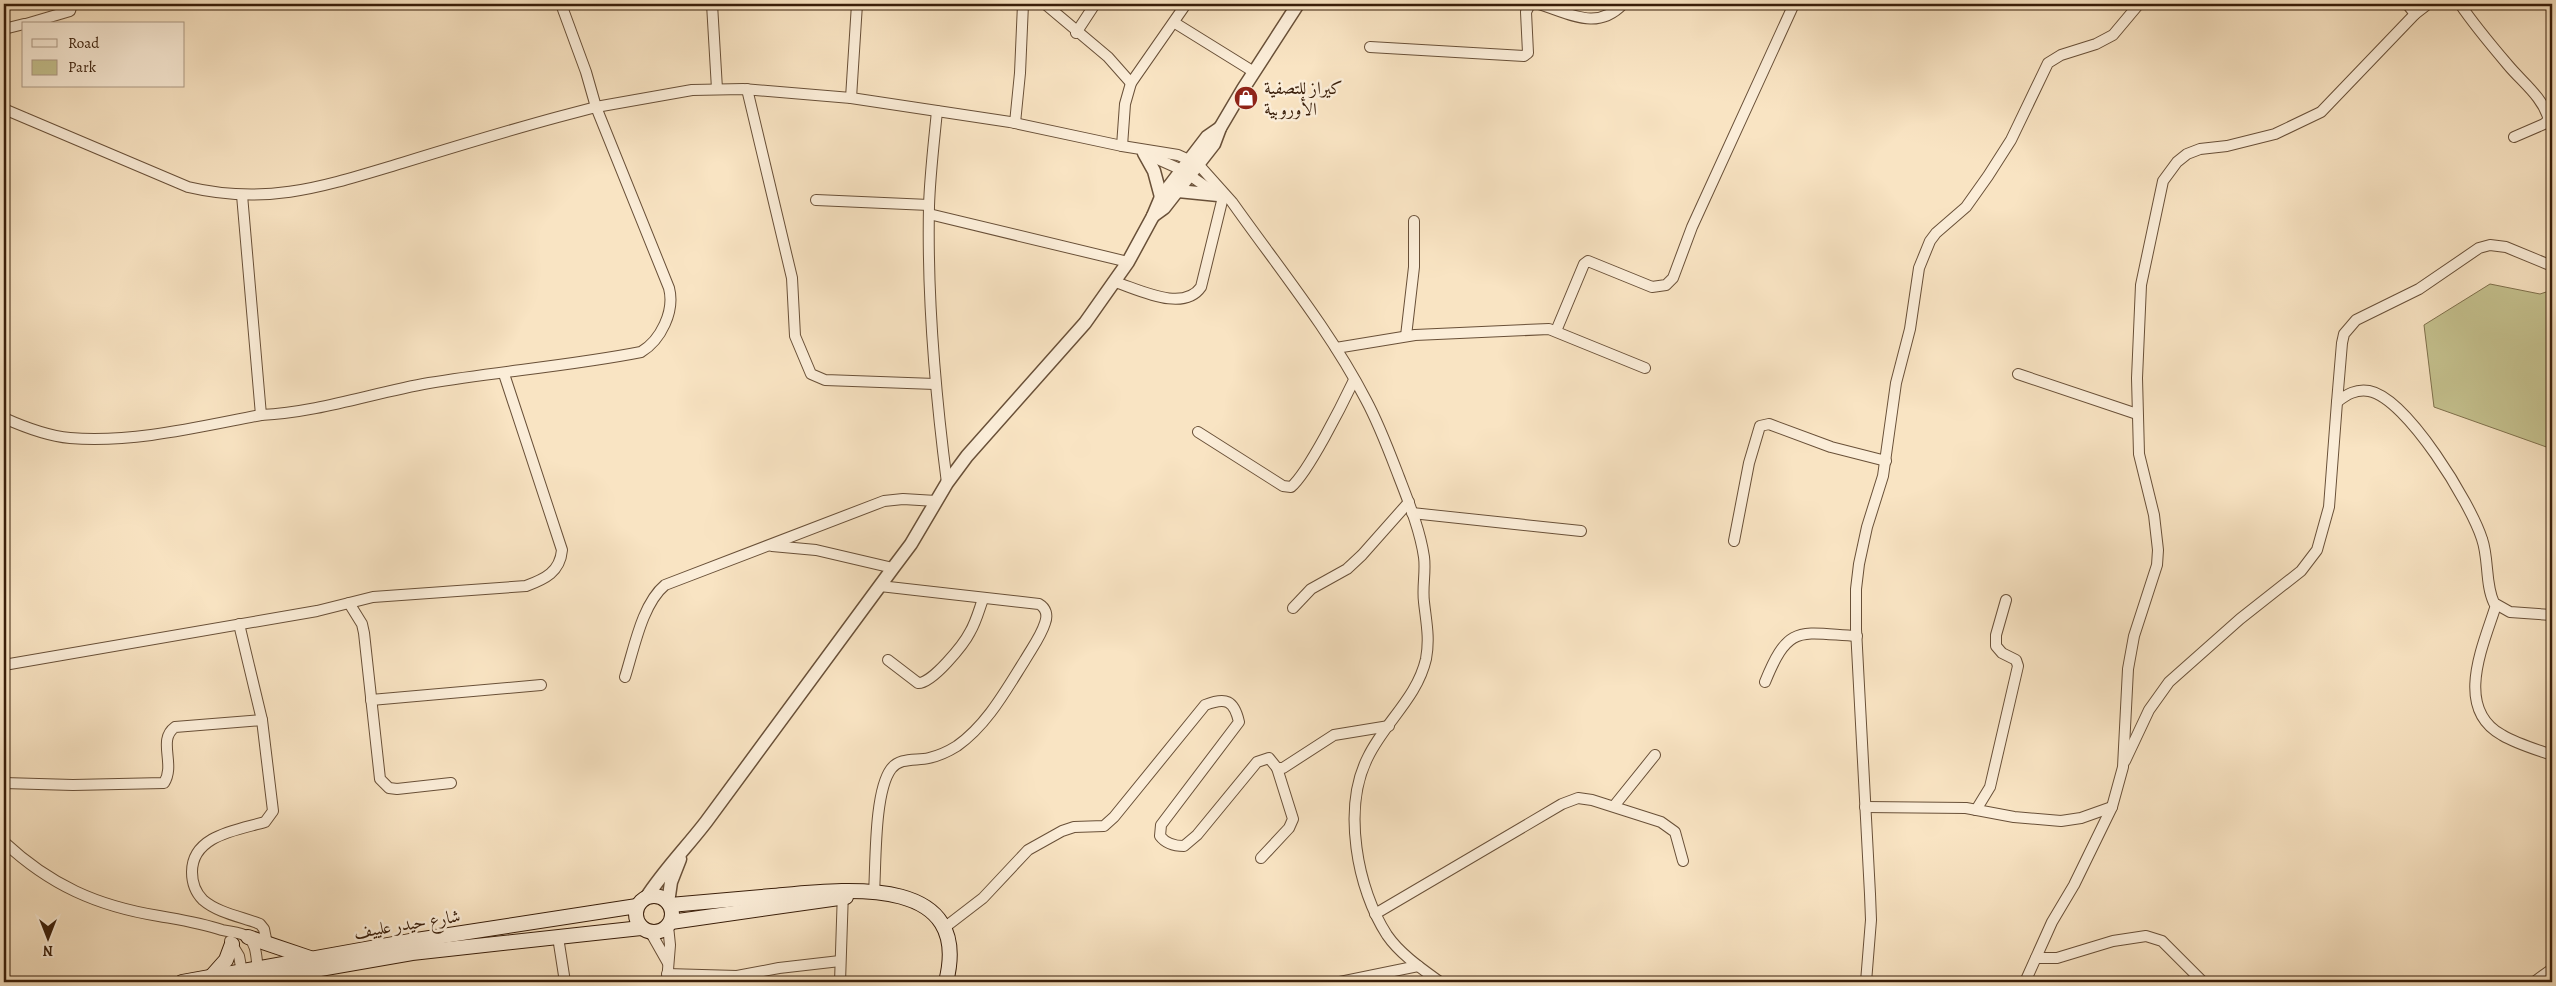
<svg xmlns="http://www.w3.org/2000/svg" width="2556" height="986" viewBox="0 0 2556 986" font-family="Alegreya,Amiri,serif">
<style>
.green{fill:#c5c28f;stroke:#7f704c}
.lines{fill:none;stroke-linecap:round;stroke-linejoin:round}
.minor-casing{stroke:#695038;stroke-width:12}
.tertiary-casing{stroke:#695038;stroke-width:15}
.secondary-casing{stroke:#391e0a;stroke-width:16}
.minor{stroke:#fbedd8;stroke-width:10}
.tertiary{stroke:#fbedd8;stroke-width:12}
.secondary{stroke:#fbedd8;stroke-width:14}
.labels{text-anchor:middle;stroke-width:5;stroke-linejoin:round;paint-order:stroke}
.poi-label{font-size:18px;fill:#391e0a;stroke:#fbedd8;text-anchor:start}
.street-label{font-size:18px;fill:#391e0a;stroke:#fbedd8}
</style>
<rect width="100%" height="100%" fill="#f9e4c3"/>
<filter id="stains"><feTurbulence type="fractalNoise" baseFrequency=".004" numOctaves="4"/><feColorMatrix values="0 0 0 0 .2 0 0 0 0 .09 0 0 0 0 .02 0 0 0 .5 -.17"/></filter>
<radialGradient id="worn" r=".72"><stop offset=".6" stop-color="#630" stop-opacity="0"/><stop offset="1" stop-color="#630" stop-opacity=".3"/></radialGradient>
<path class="green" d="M2490 284 2540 294 2552 290V449L2434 407 2424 325Z"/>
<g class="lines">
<g class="minor-casing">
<g id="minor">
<path d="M712 4 717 89"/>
<path d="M1045 4 1108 57 1131 83"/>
<path d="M1539 4C1571 14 1597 31 1623 4"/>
<path d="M2407 4 2415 14"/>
<path d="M2460 4C2474 25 2491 45 2508 65 2522 82 2543 97 2549 120L2544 124 2514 137"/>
<path d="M1175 23 1254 72"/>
<path d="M26 24 70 11 72 4"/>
<path d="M4 29 24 24"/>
<path d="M1076 33 1095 4"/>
<path d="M1370 47 1524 56 1528 53 1526 12 1530 4"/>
<path d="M747 89 792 278 795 336 811 374 825 380 935 384"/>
<path d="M851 98 857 4"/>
<path d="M4 109 188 187C268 206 325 186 402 163 454 147 506 131 558 117L596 107 692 90 743 89 851 98 1010 122 1122 146 1178 155 1198 164 1232 202C1278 267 1329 329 1366 400 1379 424 1389 451 1399 477 1409 503 1420 530 1424 557 1426 572 1422 587 1424 602 1426 621 1430 638 1426 659 1417 698 1385 722 1368 757 1342 808 1357 889 1387 935 1400 954 1422 969 1440 982"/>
<path d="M937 111C934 142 930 174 929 206 927 298 935 391 947 483"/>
<path d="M1015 123 1020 73 1023 4"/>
<path d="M1122 146 1125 104 1131 83 1186 4"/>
<path d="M1144 153 1182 170 1218 195"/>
<path d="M242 195 261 415C320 412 372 393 429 383 500 371 570 366 641 352 661 340 675 311 669 288L596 107 586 72 561 4"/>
<path d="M816 200 929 205"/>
<path d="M929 214 1128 262"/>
<path d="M2552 266 2506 247 2490 245 2479 248 2419 289 2356 320 2344 334 2342 343 2337 402C2347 394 2356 389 2369 391 2407 398 2471 504 2482 539 2489 559 2485 584 2494 603L2510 612 2552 615"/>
<path d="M1115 282C1138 289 1183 313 1201 287L1223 197"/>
<path d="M1556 331 1584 264 1588 261 1652 287 1666 285 1673 278 1692 227 1794 4"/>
<path d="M1406 336 1414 267V221"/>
<path d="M1336 348 1415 335 1549 329 1645 368"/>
<path d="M2018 374 2137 414"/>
<path d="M4 418C24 427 48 436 70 438 134 443 198 427 261 415"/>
<path d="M1198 432 1283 486 1291 487C1308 473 1343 403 1354 380"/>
<path d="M1412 513 1581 531"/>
<path d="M1734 541 1749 463 1760 426 1769 424 1831 447 1886 461"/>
<path d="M772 546 816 550 893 568"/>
<path d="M349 603 362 624 364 633 380 779 389 788 397 789 451 783"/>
<path d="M2496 605C2484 644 2453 708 2502 735 2517 744 2535 749 2552 755"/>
<path d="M1293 608 1311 589 1347 569 1362 555 1409 502"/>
<path d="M239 624 262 720 273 811 265 822C238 830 192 835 192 872 192 883 195 892 203 900 218 913 242 917 260 924L264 929 267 944"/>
<path d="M888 660 918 683C932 684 964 644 970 632 976 622 979 610 983 599"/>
<path d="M4 665 317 611 373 597 526 586C545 579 560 572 562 550L504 374"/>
<path d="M625 677C634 649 642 604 665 585L884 501 903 499 936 501"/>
<path d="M1765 682C1789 623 1799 633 1857 636"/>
<path d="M371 700 541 685"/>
<path d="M2125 761 2149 710 2169 682 2240 619 2301 571 2317 550 2329 507 2337 402"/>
<path d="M4 783 73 785 164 783C176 764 157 740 175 727L262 720"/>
<path d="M1614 806 1655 755"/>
<path d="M1865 807 1966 808 2014 817 2061 821 2081 818 2112 807"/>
<path d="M1976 810 1990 787 2018 666 2016 660 2002 653 1996 646V635L2006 600"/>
<path d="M4 842C50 885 97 906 159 916 181 920 201 923 222 930 230 932 241 932 248 937 257 944 256 958 258 969"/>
<path d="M1261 858 1289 828 1293 819 1277 768"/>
<path d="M874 893C876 864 874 792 891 769 900 757 916 761 929 758 938 756 949 751 957 746 987 725 1006 690 1025 660 1032 648 1041 636 1045 623 1048 615 1046 608 1039 604L880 586"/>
<path d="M1375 914 1562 804 1578 798 1592 800 1661 822 1675 832 1683 861"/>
<path d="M944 928 983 898 1028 850 1062 831 1074 827 1104 826 1114 817 1205 705C1226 697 1234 700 1239 722L1161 825 1160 836C1166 844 1174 846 1184 846L1197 835 1257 762 1269 758 1277 768H1283L1334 735 1389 726"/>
<path d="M651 933 668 963"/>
<path d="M558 937 565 982"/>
<path d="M230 941 239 956 242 972"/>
<path d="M2036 958H2057L2113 941 2146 936 2162 941 2203 982"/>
<path d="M667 974 737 976 779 968 840 961"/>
<path d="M667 982 670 945 668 926"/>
<path d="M840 982 843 891"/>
<path d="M1340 982 1418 966"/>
<path d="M1866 982 1871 920 1870 894 1856 629V589L1859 564 1867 527 1883 476 1896 383 1910 329 1919 268 1930 241 1936 233 1966 207 1988 176 2011 140 2048 63 2061 55 2096 44 2113 35 2139 4"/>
<path d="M2025 982 2052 922 2074 885 2112 807 2123 767 2128 669 2134 636 2157 565 2158 550 2154 515 2139 454 2137 378 2141 285 2163 181 2177 162 2187 154 2200 149 2227 146 2275 134 2321 112 2415 14 2428 4"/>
<path d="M2534 982 2552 969"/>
</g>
</g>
<g class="tertiary-casing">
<g id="tertiary">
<path d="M1144 153 1154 171 1161 197"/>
<path d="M1178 191 1218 195"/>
<path d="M1153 216 1164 208 1214 144 1220 128 1243 89 1298 4"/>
<path d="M646 898C664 870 686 848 706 822L893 568 911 544 947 483 967 456 1085 323 1128 262 1153 216 1161 197 1207 137 1220 128"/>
<path d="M668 903 671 882 680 859"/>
</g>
</g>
<g class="secondary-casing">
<g id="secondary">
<circle cx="654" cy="914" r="18"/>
<path d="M670 905C704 902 738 899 772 896 839 890 974 871 946 982"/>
<path d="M671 922 846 897"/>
<path d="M248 937 310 958"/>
<path d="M210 978 226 960 232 944"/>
<path d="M182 982 410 941 637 906"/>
<path d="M246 982 412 953 641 928"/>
</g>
</g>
<use href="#minor" class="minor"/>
<use href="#tertiary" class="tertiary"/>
<use href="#secondary" class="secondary"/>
</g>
<defs>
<g id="shop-disc" transform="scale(1.25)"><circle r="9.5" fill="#8f2418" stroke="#fbedd8"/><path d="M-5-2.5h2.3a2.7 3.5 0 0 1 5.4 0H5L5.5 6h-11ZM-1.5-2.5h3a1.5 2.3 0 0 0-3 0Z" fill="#fff"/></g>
</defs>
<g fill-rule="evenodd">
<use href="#shop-disc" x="1246" y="98"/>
</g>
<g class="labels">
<g class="poi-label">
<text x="1264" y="94">كيراز للتصفية<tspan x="1264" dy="21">الأوروبية</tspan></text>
</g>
<g class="street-label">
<text transform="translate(407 924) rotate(-9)" y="6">شارع حيدر علييف</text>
</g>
</g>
<rect width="2556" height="986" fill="none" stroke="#f9e4c3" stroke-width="20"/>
<rect x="5" y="5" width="2546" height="976" fill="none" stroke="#391e0a" stroke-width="2.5"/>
<rect x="10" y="10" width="2536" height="966" fill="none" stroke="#391e0a"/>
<rect x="22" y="22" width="162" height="65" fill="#fbedd8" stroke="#ad9a86"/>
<rect x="32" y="39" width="25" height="8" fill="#fbedd8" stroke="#ad9a86"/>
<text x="68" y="48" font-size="15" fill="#391e0a">Road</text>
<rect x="32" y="60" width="25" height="15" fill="#c5c28f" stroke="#ad9a86"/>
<text x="68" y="72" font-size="15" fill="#391e0a">Park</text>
<g transform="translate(48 938) rotate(180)" stroke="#fbedd8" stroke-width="4" paint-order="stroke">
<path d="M0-4L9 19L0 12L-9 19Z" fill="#391e0a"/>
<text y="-8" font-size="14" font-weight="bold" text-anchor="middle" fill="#391e0a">N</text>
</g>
<rect width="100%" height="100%" filter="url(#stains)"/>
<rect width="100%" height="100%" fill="url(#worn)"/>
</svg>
